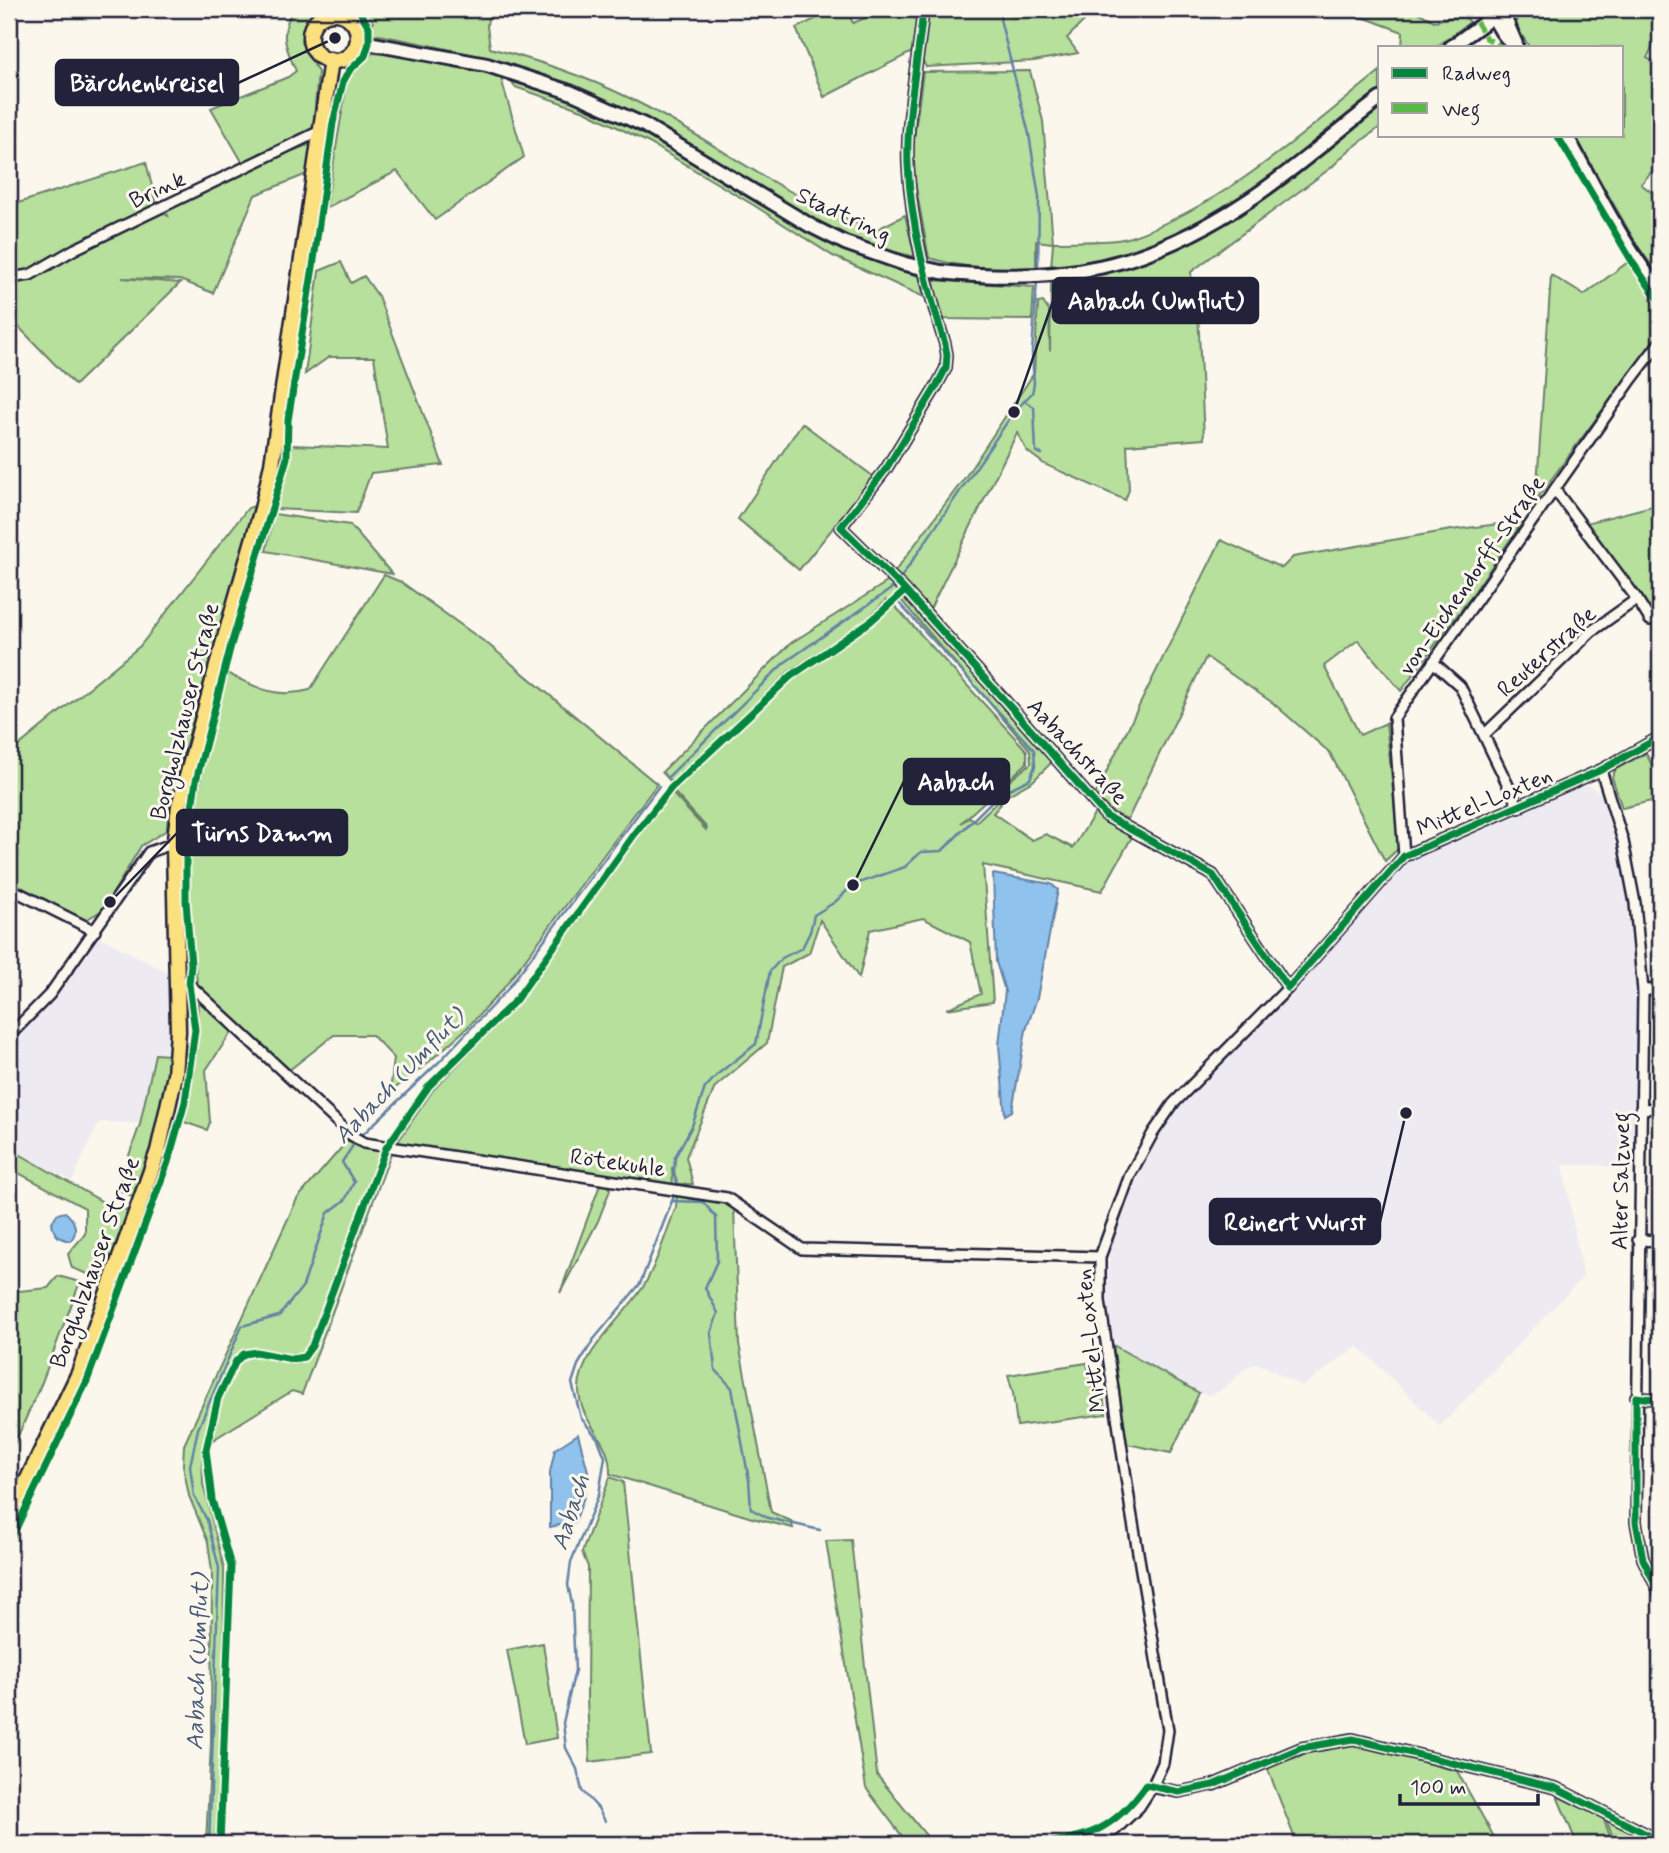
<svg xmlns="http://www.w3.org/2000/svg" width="1669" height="1853" viewBox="0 0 1669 1853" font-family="Mynerve,sans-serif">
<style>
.built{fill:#edeaf1}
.green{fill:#b7e09c;stroke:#6c816c;stroke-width:2}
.water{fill:#8fc2ec;stroke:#6382a5;stroke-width:2}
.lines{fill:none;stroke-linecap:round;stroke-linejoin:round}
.stream{stroke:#6382a5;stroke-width:2.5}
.street-casing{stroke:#22223b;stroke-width:14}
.secondary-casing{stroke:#22223b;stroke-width:18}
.primary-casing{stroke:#22223b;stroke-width:19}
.street{stroke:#fbf7ec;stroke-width:9}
.secondary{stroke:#fbf7ec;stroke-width:12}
.primary{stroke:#fbe080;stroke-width:14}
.secondary-bridge-casing{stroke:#22223b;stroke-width:18;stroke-linecap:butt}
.secondary-bridge{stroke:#fbf7ec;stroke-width:12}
.quiet{stroke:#58b947;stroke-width:5;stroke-dasharray:10 5;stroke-linecap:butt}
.cycleway-casing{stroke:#fbf7ec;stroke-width:11}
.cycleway{stroke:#00873e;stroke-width:7}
.labels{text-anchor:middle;stroke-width:6;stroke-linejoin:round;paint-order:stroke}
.street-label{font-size:23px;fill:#22223b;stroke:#fbf7ec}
.water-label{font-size:24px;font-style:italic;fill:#485a79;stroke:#fbf7ec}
.leader{fill:none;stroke:#22223b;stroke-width:2.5}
.callout-dot{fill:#22223b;stroke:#fbf7ec;stroke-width:2.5}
.callout{fill:#22223b;stroke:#22223b;stroke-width:2.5}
.callout-label{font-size:24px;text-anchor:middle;font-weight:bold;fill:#fff}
</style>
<rect width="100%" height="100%" fill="#fbf7ec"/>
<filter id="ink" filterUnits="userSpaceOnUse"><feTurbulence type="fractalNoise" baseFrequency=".0143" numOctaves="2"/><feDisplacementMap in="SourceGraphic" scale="14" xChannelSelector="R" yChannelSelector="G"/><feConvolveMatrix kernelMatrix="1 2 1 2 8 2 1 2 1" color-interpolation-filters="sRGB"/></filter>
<g filter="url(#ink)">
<g class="built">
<path d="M1587 785 1602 793 1631 907 1636 1002V1170L1597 1165H1563L1583 1277 1440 1426 1358 1346 1302 1386 1258 1363 1248 1366 1219 1392 1209 1395 1199 1393 1113 1345 1105 1284 1115 1227 1159 1133 1192 1093 1297 988 1391 878 1413 859Z"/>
<path d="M98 936 170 974 167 1052 154 1053 139 1123 99 1122 72 1181 9 1148V1044L54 998Z"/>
</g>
<g class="green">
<path d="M293 9H323L313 15 303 28 301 42 318 72 313 129 244 165 211 108 288 77 296 71C285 46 279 35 293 9Z"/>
<path d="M362 9H489L487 26 490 48C544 62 596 80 645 106 688 128 727 155 768 179 802 199 838 215 874 231L905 215 915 257C901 253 887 251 873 246 786 217 714 154 632 112 552 71 461 50 373 34V22Z"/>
<path d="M837 9H846L853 23 887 9H917L916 50 824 97 796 28Z"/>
<path d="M924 9H1096L1067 38 1078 53 1034 61 926 67 921 58Z"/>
<path d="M1341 9H1412L1434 21 1463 15 1470 22 1436 47H1402L1403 32Z"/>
<path d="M1521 9H1660V31L1647 58 1660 65V162L1641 184 1660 199V277L1637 245 1574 135H1622V47H1529C1522 34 1510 22 1521 9Z"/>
<path d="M372 53 401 55 500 75 524 157 435 220 397 171 326 208 347 82C353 69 365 65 372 53Z"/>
<path d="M1030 71 1043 121 1053 242C1073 241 1110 243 1128 238 1225 205 1302 134 1380 71V90C1282 169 1182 255 1051 268L1053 243 1036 241V267C996 270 968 269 929 258L911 161 923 72Z"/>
<path d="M510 78 601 112 673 150 826 241 862 257 919 276 924 297 833 256 755 206 649 143 585 111 515 87Z"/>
<path d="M1380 105V127L1346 153 1332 167 1191 272 1192 283 1197 290 1204 439 1127 445 1129 490 1125 500 1044 464 1027 451 1017 433 930 609 1053 761 1033 781 1001 799 996 792 1031 763 1030 750 901 600H886L867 619 788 672 672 783 662 772 791 643 887 582 966 476 1034 373 1038 303 1043 302 1049 311 1050 351 1051 284 1089 277 1144 262 1214 227 1283 184Z"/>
<path d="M311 144 307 174 255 195 213 293 180 280 122 278 180 283 75 385 13 321 9 323V206L146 162 158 211 168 216 165 209 286 153Z"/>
<path d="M341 262 351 283 364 276 378 296 443 465 371 473 356 513 276 509 293 445 388 449 374 357H329L305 374 319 271Z"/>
<path d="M1628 262 1660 311V332L1536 500 1551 275 1584 295Z"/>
<path d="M933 280 1034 287 1032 320 942 319Z"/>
<path d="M802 423 874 477 799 570 738 519Z"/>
<path d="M1660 504V612L1654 615 1582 524Z"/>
<path d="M254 506 245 547 169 801 167 830 141 846 103 910 85 920 9 881V752H11L140 646 248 508Z"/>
<path d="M274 514 350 525 392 574 266 551Z"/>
<path d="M1523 521 1472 595 1401 691 1358 640 1324 666 1360 735 1386 723 1399 848 1385 861 1330 753 1273 703 1206 657 1128 819 1112 813 1095 795 1221 540 1282 568 1293 557 1451 530Z"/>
<path d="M384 575 401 582 489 645 657 784 502 990 467 1028 422 1068 390 1092 394 1058 372 1035H334L288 1071 197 986C196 958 189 929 188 901 187 822 208 748 227 673 257 688 276 699 310 690Z"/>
<path d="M894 605 1027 751V763L961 823 970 817 976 822 998 801 1001 804 993 813 1032 840 1046 834 1073 848 1096 811 1102 818 1133 835 1102 891 983 865 993 1002 946 1009 981 994 970 942 923 918 870 930 859 978 820 920 809 953 782 967 767 1043 715 1087 686 1157 693 1184H677L672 1167 673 1185 395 1146 433 1090 518 1003 634 837 672 793 706 830 707 828 673 791 791 680 872 624Z"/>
<path d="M1646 753 1660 782V799L1622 808 1612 777 1616 769Z"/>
<path d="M198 997 233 1030 206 1070 210 1122 207 1130 184 1122 197 1050Z"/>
<path d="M155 1054 170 1055 164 1098 140 1190 134 1197 121 1191 120 1181 140 1124Z"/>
<path d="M349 1139 359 1147 391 1153 302 1394 292 1391 216 1438 202 1450 203 1484 224 1568 223 1706 215 1844H206L211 1743 212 1571 208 1542 189 1496 183 1465 184 1445 297 1199Z"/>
<path d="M9 1148 103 1202 129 1211 104 1273 93 1276 72 1268 68 1254 85 1234V1208L9 1168Z"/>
<path d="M601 1182 609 1185 610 1190 598 1221 560 1293Z"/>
<path d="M677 1194 723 1201 734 1208 739 1344 771 1512 791 1521 793 1528 752 1518 610 1474C611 1437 581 1426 579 1391 577 1355 625 1316 643 1287 657 1265 666 1232 676 1207Z"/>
<path d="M58 1276 80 1282 42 1382 9 1456V1285L19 1291 48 1288Z"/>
<path d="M1113 1345 1199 1393 1171 1453 1127 1444Z"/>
<path d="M1087 1363 1093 1391 1103 1396 1106 1414 1017 1426 1013 1393 1008 1375Z"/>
<path d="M610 1477 623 1482 651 1754 590 1762 587 1699 588 1567 582 1552Z"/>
<path d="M851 1540 877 1775 933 1844H908L866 1788 826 1541Z"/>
<path d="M543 1643 557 1738 525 1744 507 1650Z"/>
<path d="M1354 1744 1457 1771 1498 1844H1297L1267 1767 1315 1751Z"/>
<path d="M1557 1796 1603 1818 1613 1844H1577Z"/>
<path d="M1606 1820 1655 1844H1616Z"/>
</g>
<g class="water">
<path d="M993 874 1051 884 1058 890 1037 998 1026 1030 1012 1111 1005 1115 999 1045 1005 991 996 962Z"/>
<path d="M65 1212C74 1219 80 1231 70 1241 58 1239 53 1234 52 1222L57 1214Z"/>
<path d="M578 1434 588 1471 584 1497 575 1522 550 1527V1472L555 1449Z"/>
</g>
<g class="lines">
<g class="stream">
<path d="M1001 9 1000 19 1029 134 1039 197 1038 271"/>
<path d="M1024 401 1034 407 1036 452 1042 454"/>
<path d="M668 777 784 663 891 589 902 576 1014 412 1032 393 1034 384 1032 352 1037 281"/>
<path d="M182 878V854"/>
<path d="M182 910 186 970"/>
<path d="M361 1136 439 1062 506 991 659 786"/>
<path d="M677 1184 674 1172 675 1157 692 1126 705 1088 719 1073 756 1044 770 971 782 958 802 948 810 932 814 915 835 902 853 885 905 867 921 852 942 851 999 794 1030 779 1035 766 1034 750 897 601"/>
<path d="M672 1201 703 1202 716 1217 717 1261 705 1288 718 1313 711 1333 715 1369 732 1388 749 1480 751 1509 768 1518 820 1530"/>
<path d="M605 1821 598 1808 582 1791 577 1769 566 1748 563 1723 575 1670 572 1604 568 1585 571 1562 599 1494 605 1457 598 1439 581 1418 572 1383 578 1365 594 1339 640 1284 674 1196"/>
<path d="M209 1844 219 1568 207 1520 194 1496 190 1466 198 1429 242 1326 279 1316 303 1286 328 1213 345 1200 354 1182 342 1162 356 1141"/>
</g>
<g class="street-casing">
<g id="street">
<path d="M920 9 922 20C917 67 906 117 908 165 911 226 927 286 945 344L947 355 946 368 936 387 886 469 841 527 902 587 1016 713 1106 816 1213 875 1288 988"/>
<path d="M9 278 30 275 75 249 320 131"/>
<path d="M1637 599 1650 620"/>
<path d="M1433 662 1460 686 1519 808"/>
<path d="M1485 734 1592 631 1637 599 1555 490"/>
<path d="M1601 770 1623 841 1635 903 1643 991 1636 1522 1643 1559 1660 1594"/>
<path d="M1404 856 1394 718 1632 379 1660 342"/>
<path d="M9 888 95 931"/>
<path d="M178 980 189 984 351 1135 364 1143 727 1198 802 1249 1100 1257"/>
<path d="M1643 991 1660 988"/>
<path d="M9 1036 50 994 149 852 166 846 174 847"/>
<path d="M1641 1109 1660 1108"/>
<path d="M1638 1240 1660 1241"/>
<path d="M1636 1397 1660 1400"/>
<path d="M1152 1787 1179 1792 1213 1785 1301 1748 1353 1739 1556 1788 1660 1841"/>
<path d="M1076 1844 1114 1831 1139 1807 1152 1787 1163 1763 1168 1730 1131 1511 1100 1301V1257L1130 1175 1153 1133 1173 1104 1288 988 1404 856 1601 770 1660 737"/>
</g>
</g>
<g class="secondary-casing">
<g id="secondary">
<path d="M1501 9 1516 44"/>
<path d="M1489 10 1502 32 1514 47"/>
<path d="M357 41 487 65 570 92 644 125 811 226 845 243 905 264"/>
<path d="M1451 47 1503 9"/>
<path d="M1566 135C1595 187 1622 245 1660 291"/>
<path d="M941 272C1062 285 1147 268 1249 200 1295 170 1336 132 1380 99"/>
</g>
</g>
<g class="primary-casing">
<g id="primary">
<circle cx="334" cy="37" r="24"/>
<path d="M9 1518 79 1373 158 1151 175 1075 178 1031 174 847 179 806 220 655 262 509 272 464 331 60"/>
</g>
</g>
<use href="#street" class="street"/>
<use href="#secondary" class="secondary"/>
<use href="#primary" class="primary"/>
<g class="secondary-bridge-casing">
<path id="secondary-bridge" d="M905 264 941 272"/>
</g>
<use href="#secondary-bridge" class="secondary-bridge"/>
<path class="quiet" d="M1469 9 1486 38 1502 47"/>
<g class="cycleway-casing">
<g id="cycleway">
<path d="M920 9 922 20C917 67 906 117 908 165 911 226 927 286 945 344L947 355 946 368 936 387 886 469 841 527 902 587 1016 713 1106 816 1213 875 1288 988 1404 856 1601 770 1660 737"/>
<path d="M1557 135 1633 263 1660 302"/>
<path d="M1660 1400 1636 1397V1522L1643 1559 1660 1594"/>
<path d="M9 1543 87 1381 168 1162 185 1102 195 1030 189 984 191 965 186 901V848L196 781 231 645 287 458 288 420 313 267 333 123 343 82 349 71 365 56 369 43V27L358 9"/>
<path d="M220 1844 231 1566 212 1500 206 1450 218 1398 236 1361 244 1354 256 1352 292 1359 304 1357 312 1346 386 1148 429 1086 515 1001 634 835 671 788 791 676 871 621 905 591"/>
<path d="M1039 1844C1090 1838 1115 1828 1146 1785L1179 1792 1213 1785 1301 1748 1353 1739 1556 1788 1660 1841"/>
</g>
</g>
<use href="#cycleway" class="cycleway"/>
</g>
</g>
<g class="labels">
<g class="street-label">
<text transform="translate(157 189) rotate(-25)" y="8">Brink</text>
<text transform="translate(844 214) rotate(25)" y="8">Stadtring</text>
<text transform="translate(1471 575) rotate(-55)" y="8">von-Eichendorff-Straße</text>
<text transform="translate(1546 651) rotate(-42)" y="8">Reuterstraße</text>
<text transform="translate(184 711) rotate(-76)" y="8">Borgholzhauser Straße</text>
<text transform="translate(1078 751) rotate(47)" y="8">Aabachstraße</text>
<text transform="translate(1484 801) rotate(-23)" y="8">Mittel-Loxten</text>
<text transform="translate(618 1162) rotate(8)" y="8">Rötekuhle</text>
<text transform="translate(1620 1181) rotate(-89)" y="8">Alter Salzweg</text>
<text transform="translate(94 1262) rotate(-70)" y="8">Borgholzhauser Straße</text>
<text transform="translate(1090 1341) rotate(-96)" y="8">Mittel-Loxten</text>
</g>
<g class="water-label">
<text transform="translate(399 1076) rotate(-46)" y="8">Aabach (Umflut)</text>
<text transform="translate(570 1512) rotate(-72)" y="8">Aabach</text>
<text transform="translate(197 1662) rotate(-88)" y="8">Aabach (Umflut)</text>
</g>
</g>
<path class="leader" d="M335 38L238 83M1014 412L1053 301M853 885L904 781M110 902L177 833M1406 1113L1380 1222"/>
<g class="callout-dot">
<circle cx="335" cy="38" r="7"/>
<circle cx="1014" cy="412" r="7"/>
<circle cx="853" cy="885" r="7"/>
<circle cx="110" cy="902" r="7"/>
<circle cx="1406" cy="1113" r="7"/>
</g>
<g class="callout">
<rect x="56" y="60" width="182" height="45" rx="7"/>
<rect x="1053" y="278" width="205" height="45" rx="7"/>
<rect x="904" y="759" width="105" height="45" rx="7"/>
<rect x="177" y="810" width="170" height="45" rx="7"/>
<rect x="1210" y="1199" width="170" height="45" rx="7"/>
</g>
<g class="callout-label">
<text x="147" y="91">Bärchenkreisel</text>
<text x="1156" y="309">Aabach (Umflut)</text>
<text x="956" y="790">Aabach</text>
<text x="262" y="841">Türns Damm</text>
<text x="1295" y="1230">Reinert Wurst</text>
</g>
<rect width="1669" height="1853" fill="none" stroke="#fbf7ec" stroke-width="35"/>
<rect x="18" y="18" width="1634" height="1818" fill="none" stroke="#22223b" stroke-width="2.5" filter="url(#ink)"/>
<rect x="1378" y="46" width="245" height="91" fill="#fbf7ec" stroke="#a4a2a5" stroke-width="2"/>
<rect x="1392" y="68" width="35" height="10" fill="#00873e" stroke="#a4a2a5" stroke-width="2"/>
<text x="1442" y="80" font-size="21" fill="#22223b">Radweg</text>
<rect x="1392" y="103" width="35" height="10" fill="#58b947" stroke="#a4a2a5" stroke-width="2"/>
<text x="1442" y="116" font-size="21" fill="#22223b">Weg</text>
<path d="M1400 1794v10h138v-10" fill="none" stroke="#22223b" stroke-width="3.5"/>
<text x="1410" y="1794" font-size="21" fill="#22223b" stroke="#fbf7ec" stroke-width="5" paint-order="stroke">100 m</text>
</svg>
